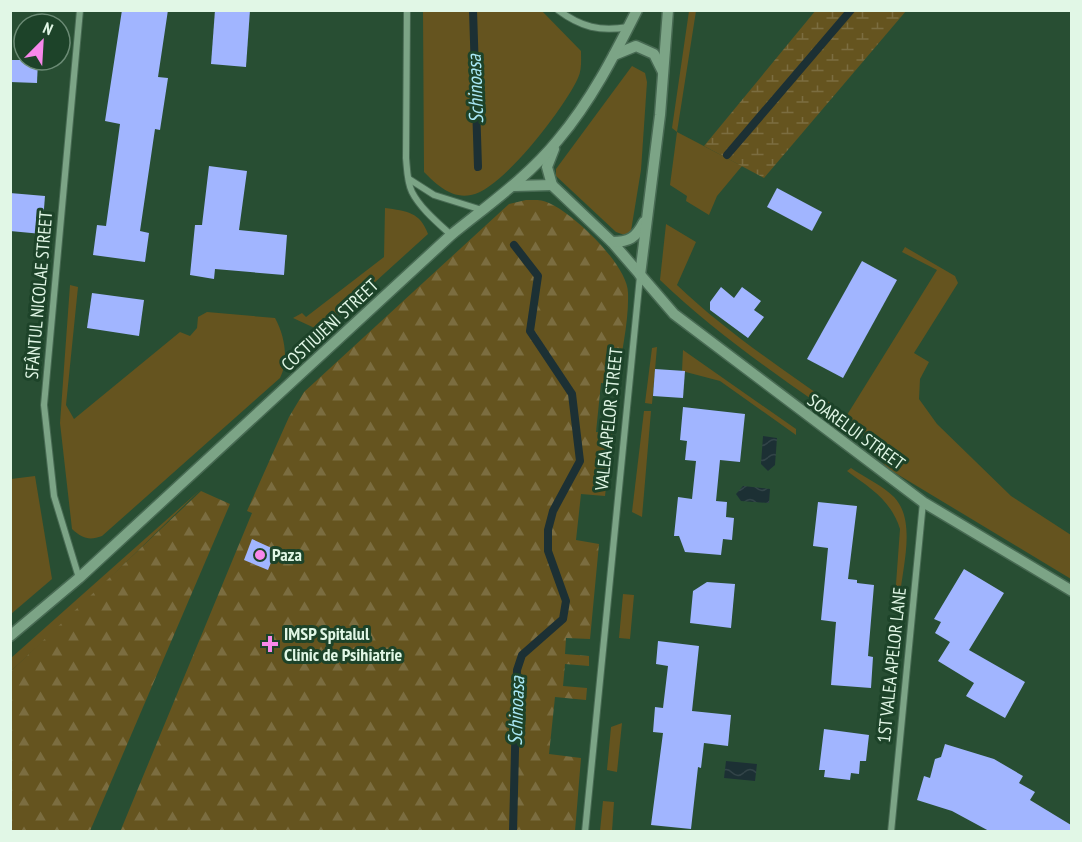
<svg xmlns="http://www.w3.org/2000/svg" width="1082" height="842" viewBox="0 0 1082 842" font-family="'PT Sans Narrow',sans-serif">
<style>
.green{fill:#65541f}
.forest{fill:url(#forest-firs)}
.wetland{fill:url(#wetland-marsh)}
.water{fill:url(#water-waves)}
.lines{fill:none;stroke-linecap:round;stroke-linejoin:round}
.stream{stroke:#1c3034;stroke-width:8}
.building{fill:#a1b5ff}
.minor-casing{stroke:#486a53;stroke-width:8}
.tertiary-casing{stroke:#486a53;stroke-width:13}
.minor{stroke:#7ca486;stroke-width:6}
.tertiary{stroke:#7ca486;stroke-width:10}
.poi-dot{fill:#f888eb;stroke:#1d4329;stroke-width:2}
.labels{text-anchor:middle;stroke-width:6;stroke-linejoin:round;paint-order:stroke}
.street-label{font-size:18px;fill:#e1f7e6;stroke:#1d4329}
.poi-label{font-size:18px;font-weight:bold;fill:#e1f7e6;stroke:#1d4329;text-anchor:start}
.water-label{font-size:20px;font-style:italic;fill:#a9e8f5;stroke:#1d4329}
</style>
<defs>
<pattern id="forest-firs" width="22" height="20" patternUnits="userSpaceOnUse" patternTransform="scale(1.5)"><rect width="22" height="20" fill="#65541f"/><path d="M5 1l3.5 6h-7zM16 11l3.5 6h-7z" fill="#7b6d40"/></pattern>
<pattern id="wetland-marsh" width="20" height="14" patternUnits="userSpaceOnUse" patternTransform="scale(1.5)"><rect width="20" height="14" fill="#65541f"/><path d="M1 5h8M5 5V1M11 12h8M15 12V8" fill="none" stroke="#7b6d40"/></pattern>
<pattern id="water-waves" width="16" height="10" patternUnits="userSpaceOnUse" patternTransform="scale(1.5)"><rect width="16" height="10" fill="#1c3034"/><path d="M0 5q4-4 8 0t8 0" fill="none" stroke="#324448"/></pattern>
</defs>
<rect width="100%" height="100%" fill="#284e33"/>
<g class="green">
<path d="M423 11H542L581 51C581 59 582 70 578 78 565 107 502 190 471 195 451 199 436 184 424 172Z"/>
<path d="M689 11H696L677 132 742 166 717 196 709 215 686 201 687 196 670 185 677 132 672 128Z"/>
<path d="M632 66 645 73 647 82 641 170 630 237 616 232 556 176V169Z"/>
<path d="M385 208C407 211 420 212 428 234L321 331 293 318 302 313 306 317 384 257Z"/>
<path d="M666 224 696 242 677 285C728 334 789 373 847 415L937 270 902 252 905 247 955 276 958 283 914 353 929 362 920 379 919 399 937 424 1011 496 1071 535V579L887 468 855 424 816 409 817 403C762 365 708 326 660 280Z"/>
<path d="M70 285 78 287 66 405 74 419 180 332 190 336 197 328 198 317 207 312 275 318C285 336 289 361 280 378L102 536C89 541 82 538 72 529L60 423Z"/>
<path d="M657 347 652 404 645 403 652 348Z"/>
<path d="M683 350 796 429V435L720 381 682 371Z"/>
<path d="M644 411H651L642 517 632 512Z"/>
<path d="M851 468C864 477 883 486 894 497 917 521 902 568 900 597L895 598 900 529C891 500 870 488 847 471Z"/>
<path d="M35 476 52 579 11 614V479Z"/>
<path d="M200 490 75 612 11 671V658Z"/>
<path d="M623 594 634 595 630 639 619 638Z"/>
<path d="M622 723 617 772 607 770 611 727Z"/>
<path d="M603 801 614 802 612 831H600Z"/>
</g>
<g class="forest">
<path d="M526 200C534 200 541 199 549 203 573 213 628 265 628 293 629 322 621 354 617 384L601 383 596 432 612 434 605 496 581 494 576 540 599 544 590 639 566 638 565 654 589 656V666L565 664 563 686 587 688 586 700 555 697 549 754 581 758 575 831 120 832 252 513 247 511 289 417 304 392 509 204Z"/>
<path d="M201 491 230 504 90 831H11V671Z"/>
</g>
<path class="wetland" d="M816 10 906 11 764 178 704 146Z"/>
<g class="water">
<path d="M763 436 777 438 775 465 768 471 761 464Z"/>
<path d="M743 486 770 489 769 503 741 501 736 494Z"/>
<path d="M726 761 757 764 755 781 724 778Z"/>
</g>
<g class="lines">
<g class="stream">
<path d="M473 10 478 167"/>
<path d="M727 155 851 10"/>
<path d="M513 832 517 670 522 655 563 619 566 601 548 551V530L553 511 580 461 572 394 530 331 538 276 514 245"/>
</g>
</g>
<g class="building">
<path d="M122 10H168L158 77 168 78 160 130 155 129 140 231 149 233 145 262 93 255 97 225 106 226 120 124 105 121Z"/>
<path d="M215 10H250L246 67 211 64Z"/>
<path d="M10 60H38L37 83 10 82Z"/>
<path d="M209 166 247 171 239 230 287 235 284 275 215 269 214 279 190 275 195 225H202Z"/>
<path d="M777 188 822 212 812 231 767 207Z"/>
<path d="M10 193 45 196 42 234 10 231Z"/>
<path d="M862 261 897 280 843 378 807 359Z"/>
<path d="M721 287 734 298 742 287 761 301 754 310 764 317 748 338 710 310V302Z"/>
<path d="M92 293 144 300 139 336 87 328Z"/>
<path d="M655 369 685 371 683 398 653 396Z"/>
<path d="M683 407 745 414 740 462 720 460 716 501 727 502 726 517 734 518 732 540 723 539 721 555 685 552 679 536H674L678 497 692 499 696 461 685 460 687 441 680 440Z"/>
<path d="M818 502 857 506 848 579 857 580V583L874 585 868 656 873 657 871 688 831 685 836 622 821 620 828 548 813 546Z"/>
<path d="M252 539 276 550 268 570 244 560Z"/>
<path d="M964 569 1004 593 969 650 1025 682 1005 718 966 696 974 683 938 661 950 642 935 633 941 622 934 619Z"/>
<path d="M707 582 735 584 731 628 690 623 693 591Z"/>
<path d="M658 641 699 646 692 711 731 715 728 746 704 743 701 768 698 767 691 829 651 825 663 733 653 732 655 707 663 708 668 666 656 664Z"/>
<path d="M824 729 869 735 866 761H860L859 774 851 773 850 780 824 777 825 770H819Z"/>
<path d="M945 744 994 759 1023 776 1019 783 1035 792 1030 800 1071 825V831H989L952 811 917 800 924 776 930 778 935 759 941 757Z"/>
</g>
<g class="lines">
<g class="minor-casing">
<g id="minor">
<path d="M407 10 406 158C407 168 407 182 412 192 420 208 438 223 451 235"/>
<path d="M558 10C581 27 600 32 628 27"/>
<path d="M409 179 434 195 482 210"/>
<path d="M79 578 54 496 44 405 80 10"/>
<path d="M585 832 640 276"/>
<path d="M891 832 923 502"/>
</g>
</g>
<g class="tertiary-casing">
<g id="tertiary">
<path d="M614 55 636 46 654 54 663 72"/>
<path d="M554 149 547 167 552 185 612 242 674 314 923 502 1072 591"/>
<path d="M514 186 552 185"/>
<path d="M612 242C629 242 636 238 644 222"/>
<path d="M640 275 660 115 668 10"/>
<path d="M10 636 79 578 451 235C488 205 528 177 558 140 591 101 614 56 637 10"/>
</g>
</g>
<use href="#minor" class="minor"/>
<use href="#tertiary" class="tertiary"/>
</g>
<g class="poi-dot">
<circle cx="260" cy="555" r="6"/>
<path d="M267 635h6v6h6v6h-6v6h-6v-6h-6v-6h6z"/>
</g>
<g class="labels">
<g class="street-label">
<text transform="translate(39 295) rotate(-85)" y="6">SFÂNTUL NICOLAE STREET</text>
<text transform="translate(330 325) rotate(-43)" y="6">COSTIUJENI STREET</text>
<text transform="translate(609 419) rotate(-84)" y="6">VALEA APELOR STREET</text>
<text transform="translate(856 432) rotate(36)" y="6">SOARELUI STREET</text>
<text transform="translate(892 665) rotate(-84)" y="6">1ST VALEA APELOR LANE</text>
</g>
<g class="poi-label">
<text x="272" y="561">Paza</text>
<text x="284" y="640">IMSP Spitalul<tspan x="284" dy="21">Clinic de Psihiatrie</tspan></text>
</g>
<g class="water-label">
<text transform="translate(475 89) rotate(-92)" y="7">Schinoasa</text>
<text transform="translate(516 711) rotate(-88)" y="7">Schinoasa</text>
</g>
</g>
<rect width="1082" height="842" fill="none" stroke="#e1f7e6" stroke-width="24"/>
<g transform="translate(42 42) rotate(24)"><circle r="28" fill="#1d4329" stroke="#6b8b75" stroke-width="1.5"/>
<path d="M0-4.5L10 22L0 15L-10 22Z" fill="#f888eb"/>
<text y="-9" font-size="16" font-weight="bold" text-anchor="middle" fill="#e1f7e6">N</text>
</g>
</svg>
